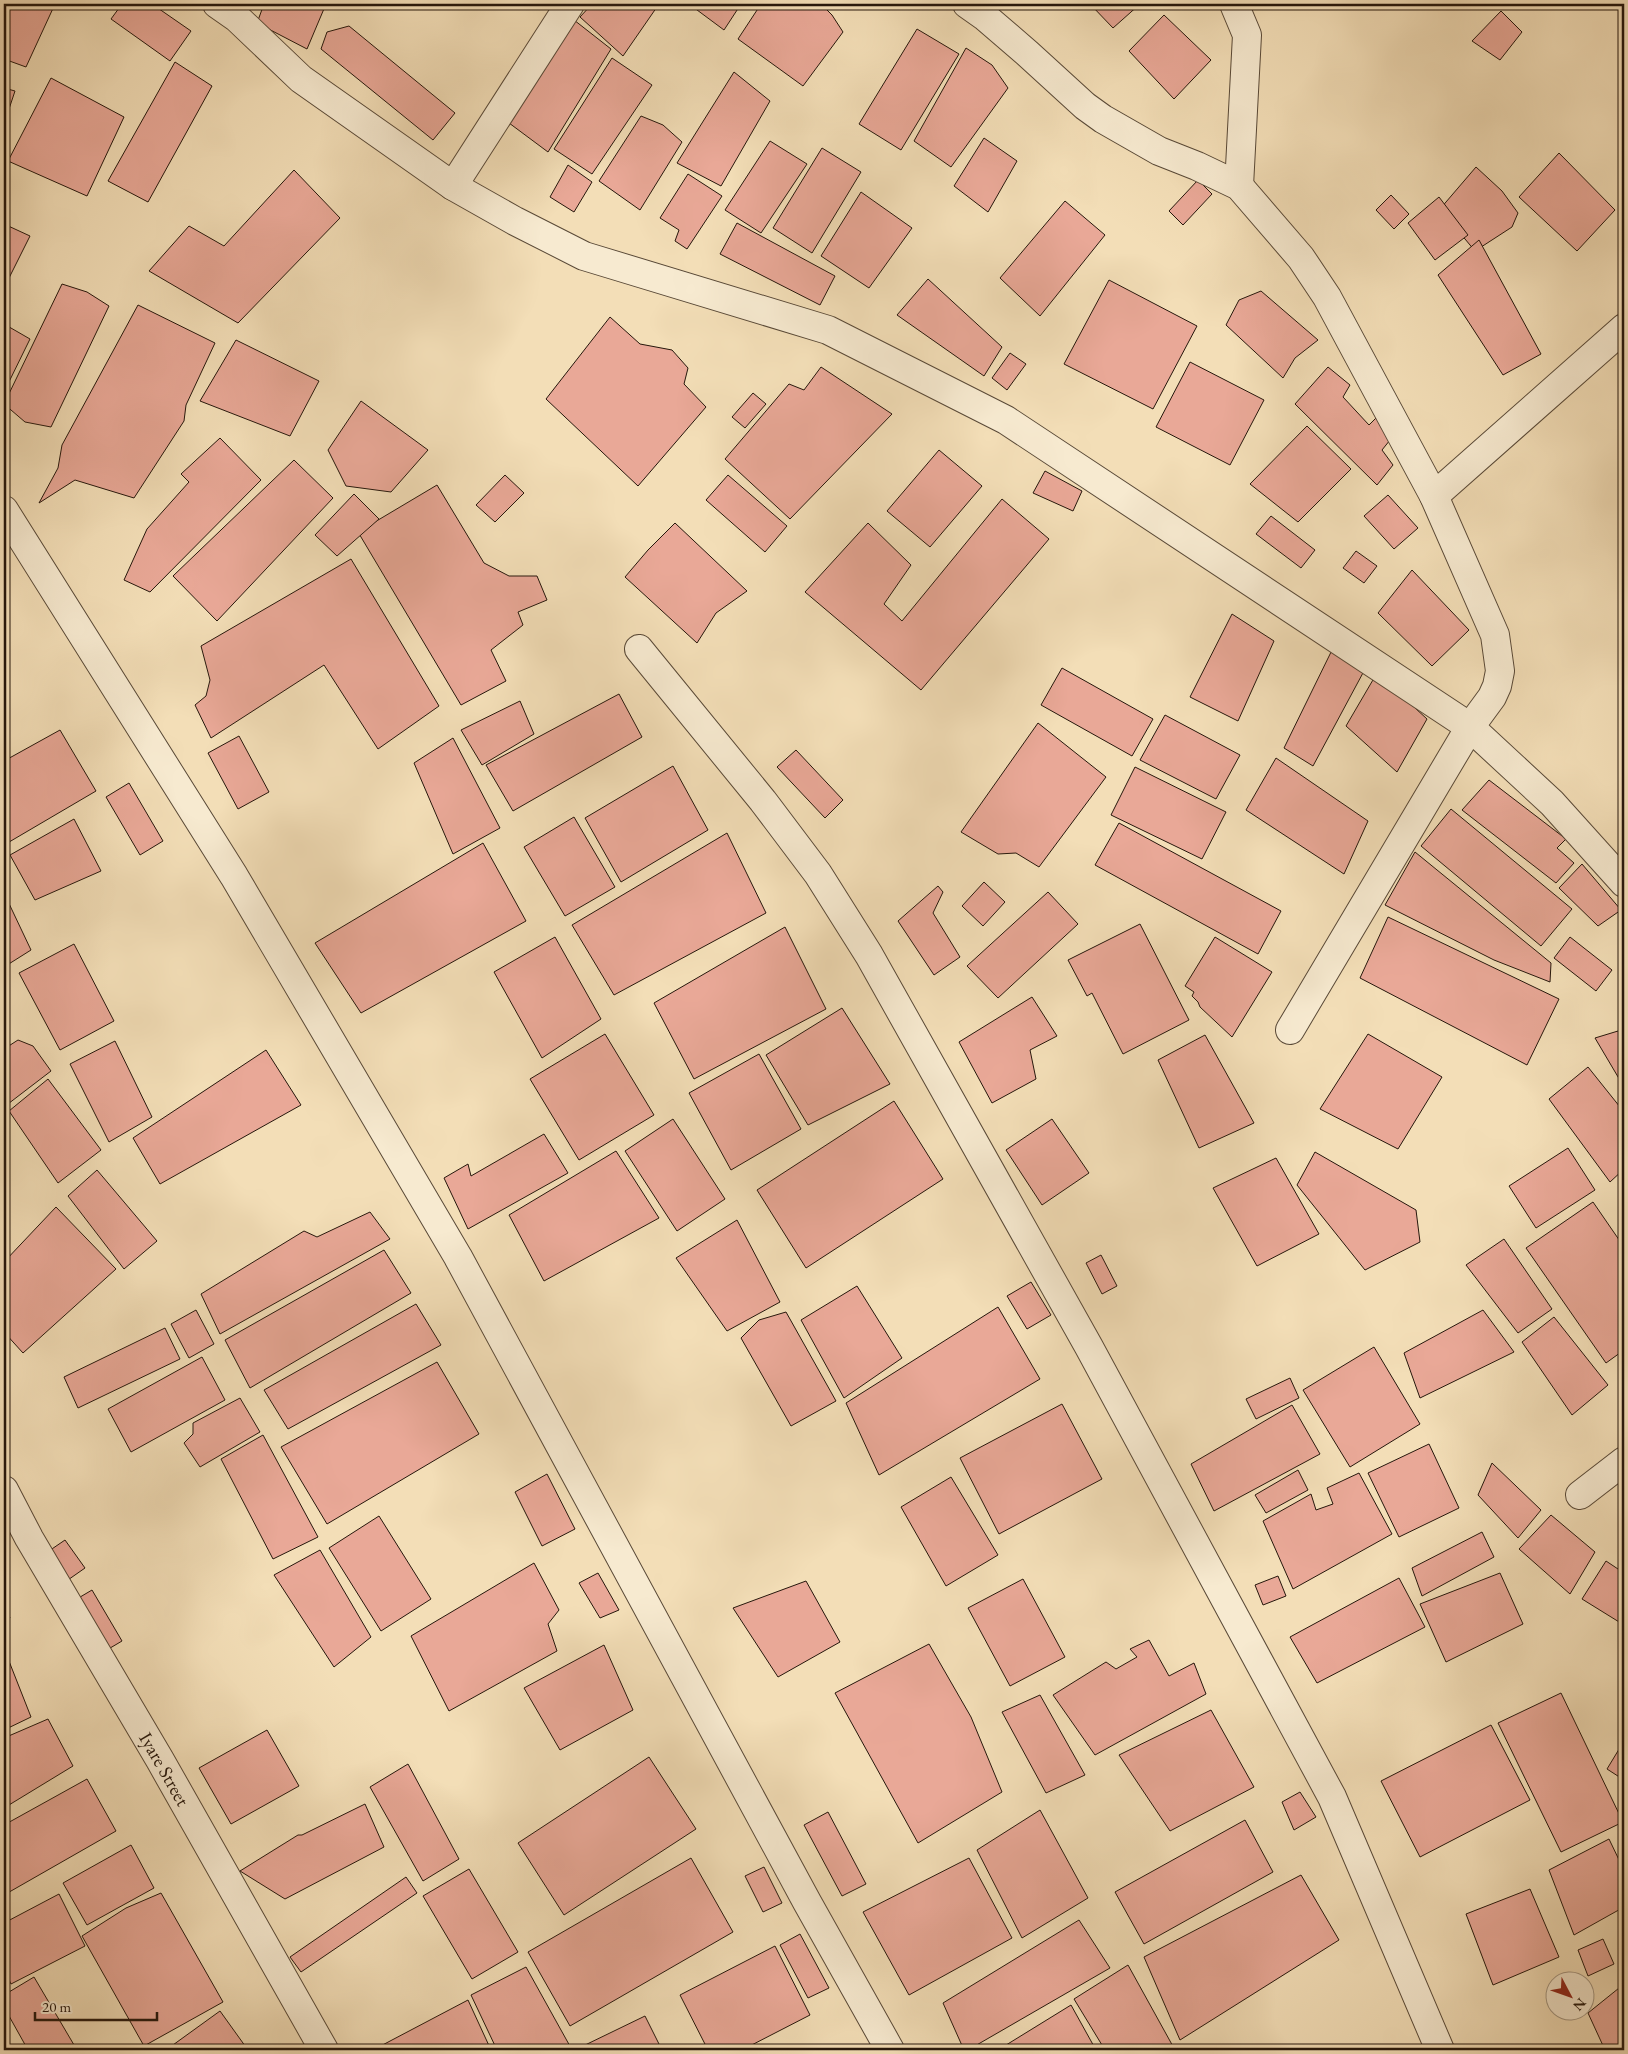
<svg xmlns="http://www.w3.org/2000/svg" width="1628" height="2054" viewBox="0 0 1628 2054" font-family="'EB Garamond',serif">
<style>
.building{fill:#e9a897;stroke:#26170c}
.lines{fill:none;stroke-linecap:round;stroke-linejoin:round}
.minor-casing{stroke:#594937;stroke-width:30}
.minor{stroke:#f7ead0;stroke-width:28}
.labels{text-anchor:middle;stroke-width:4;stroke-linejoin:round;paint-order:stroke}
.street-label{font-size:19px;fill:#26170c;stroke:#f7ead0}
</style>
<rect width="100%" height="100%" fill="#f3deb7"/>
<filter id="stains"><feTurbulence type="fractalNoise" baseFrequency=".004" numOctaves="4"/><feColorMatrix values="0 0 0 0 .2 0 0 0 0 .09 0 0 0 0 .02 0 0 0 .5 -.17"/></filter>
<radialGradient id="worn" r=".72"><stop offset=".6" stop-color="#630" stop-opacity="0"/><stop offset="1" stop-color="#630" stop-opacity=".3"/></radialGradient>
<g class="building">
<path d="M4 4H55L26 67 4 59Z"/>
<path d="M122 4H152L191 31 170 61 111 19Z"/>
<path d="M264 4H326L307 49 257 23Z"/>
<path d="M592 4H659L623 56 580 17Z"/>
<path d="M689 4H741L724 30Z"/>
<path d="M761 4H821L832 15 843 32 803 86 738 39Z"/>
<path d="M1090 4H1140L1113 28Z"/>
<path d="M1501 11 1522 32 1500 60 1472 41Z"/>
<path d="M1164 15 1211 60 1174 99 1129 51Z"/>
<path d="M574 20 611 49 548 152 505 120Z"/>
<path d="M349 26 455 113 433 140 321 49 327 32Z"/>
<path d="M917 29 959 54 901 150 859 124Z"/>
<path d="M966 48 992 65 1008 88 951 167 914 141Z"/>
<path d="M612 58 652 85 592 174 554 149Z"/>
<path d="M175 62 212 86 148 202 108 181Z"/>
<path d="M734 72 770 101 721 186 677 163Z"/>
<path d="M51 78 124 117 87 196 8 161Z"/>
<path d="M4 88 15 91 4 124Z"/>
<path d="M641 116 663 125 682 142 640 210 599 181Z"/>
<path d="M984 138 1017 161 988 212 954 186Z"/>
<path d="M770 141 807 164 761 233 725 210Z"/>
<path d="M822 148 861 172 812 253 773 228Z"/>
<path d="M1559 153 1615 210 1577 251 1519 197Z"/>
<path d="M568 165 592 182 574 212 550 197Z"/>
<path d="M1476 167 1502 191 1518 213 1512 227 1475 251 1440 209Z"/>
<path d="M294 170 340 218 238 323 149 271 189 226 224 246Z"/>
<path d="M688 174 722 196 687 249 675 241 679 230 660 218Z"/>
<path d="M1198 180 1212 194 1183 225 1169 211Z"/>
<path d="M861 192 912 228 869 288 821 256Z"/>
<path d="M1391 195 1409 214 1394 229 1376 210Z"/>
<path d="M1439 197 1468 235 1435 260 1408 223Z"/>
<path d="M1065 201 1105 235 1040 316 1000 278Z"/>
<path d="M737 223 835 276 820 305 720 254Z"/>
<path d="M4 224 30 236 4 288Z"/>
<path d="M1479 240 1541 354 1503 375 1438 275Z"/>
<path d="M928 279 1002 347 984 376 897 315Z"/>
<path d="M1109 280 1197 326 1153 409 1064 364Z"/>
<path d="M62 284 87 292 109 306 51 427 25 422 4 404Z"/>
<path d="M1261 291 1318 340 1295 358 1283 378 1226 325 1239 300Z"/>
<path d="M138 305 215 343 186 405 184 421 134 498 75 480 39 503 58 468 62 445Z"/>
<path d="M610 317 640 344 672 350 688 368 684 384 706 407 638 486 546 399Z"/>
<path d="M4 324 30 339 4 392Z"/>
<path d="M236 340 319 381 290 436 200 401Z"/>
<path d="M1010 353 1026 364 1007 390 992 378Z"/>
<path d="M1190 362 1264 400 1230 465 1156 427Z"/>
<path d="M821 367 892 414 790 519 725 459 789 384 804 390Z"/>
<path d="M1328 367 1350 385 1343 397 1369 425 1378 416 1394 435 1382 450 1393 465 1377 485 1295 404Z"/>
<path d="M753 393 766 404 745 428 732 417Z"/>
<path d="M361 401 428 450 391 492 346 486 328 450Z"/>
<path d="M1307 426 1351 469 1298 522 1250 484Z"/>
<path d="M220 438 261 480 150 592 124 580 147 529 189 482 181 474Z"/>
<path d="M939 450 982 486 930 547 887 511Z"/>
<path d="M294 460 333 498 217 621 173 576Z"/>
<path d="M1045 471 1082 491 1073 511 1033 493Z"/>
<path d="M505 475 524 493 495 522 476 505Z"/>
<path d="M728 475 787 526 765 552 706 500Z"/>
<path d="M437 485 484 563 509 576H537L547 600 518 612 523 625 491 650 506 681 461 705 358 532Z"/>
<path d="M354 494 379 519 337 556 315 535Z"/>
<path d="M1388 495 1418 528 1394 549 1364 516Z"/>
<path d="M1002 499 1049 539 921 690 805 592 868 523 911 565 884 604 902 621Z"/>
<path d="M1271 516 1315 550 1301 568 1256 534Z"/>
<path d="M675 523 747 591 716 613 697 643 625 577 648 550Z"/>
<path d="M1356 551 1377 566 1364 583 1343 568Z"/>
<path d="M351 559 439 706 378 749 324 665 211 738 195 705 206 696 210 680 201 646Z"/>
<path d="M1412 570 1469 630 1432 666 1378 613Z"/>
<path d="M1232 614 1274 641 1238 721 1190 697Z"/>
<path d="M1624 626V636L1620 628Z"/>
<path d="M1334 646 1364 671 1313 766 1284 748Z"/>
<path d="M1062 668 1153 719 1132 756 1041 705Z"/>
<path d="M1377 673 1427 719 1397 772 1346 726Z"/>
<path d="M619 694 642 737 513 811 486 765Z"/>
<path d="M520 701 534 734 482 765 461 730Z"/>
<path d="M1165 715 1240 755 1216 799 1140 760Z"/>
<path d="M1038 723 1106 777 1039 867 1016 853 998 854 961 832Z"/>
<path d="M60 730 96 791 4 845V761Z"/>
<path d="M239 736 269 792 238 809 208 753Z"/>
<path d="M453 738 500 828 453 854 414 763Z"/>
<path d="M796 750 843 800 825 818 777 767Z"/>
<path d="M1276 758 1368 821 1344 874 1246 810Z"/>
<path d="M673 766 708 830 621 882 585 818Z"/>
<path d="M1135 767 1226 812 1202 859 1111 815Z"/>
<path d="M1489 780 1566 839 1557 848 1574 863 1556 883 1462 810Z"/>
<path d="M129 783 163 841 140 855 106 797Z"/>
<path d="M1451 809 1572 909 1541 946 1421 846Z"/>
<path d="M574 817 615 887 565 916 524 847Z"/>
<path d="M74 819 101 871 35 900 10 855Z"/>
<path d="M1119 823 1281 911 1258 954 1095 865Z"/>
<path d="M727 833 766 913 614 995 572 925Z"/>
<path d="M483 843 526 921 361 1013 315 943Z"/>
<path d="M1415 852 1551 963 1550 982 1494 960 1385 905Z"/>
<path d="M1582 864 1621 910 1598 926 1559 888Z"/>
<path d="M984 882 1005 902 983 926 962 906Z"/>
<path d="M938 886 943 892 933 913 960 957 934 975 898 921Z"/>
<path d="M1048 892 1078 924 998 998 967 966Z"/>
<path d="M4 893 31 950 4 967Z"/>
<path d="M1388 917 1559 999 1527 1065 1360 978Z"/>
<path d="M1140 924 1189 1020 1123 1054 1092 993 1087 996 1068 960Z"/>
<path d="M785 927 826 1009 694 1079 654 1003Z"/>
<path d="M555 937 601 1019 542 1058 494 972Z"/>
<path d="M1215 937 1272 972 1232 1037 1200 1007 1198 1002 1192 996 1194 992 1185 986Z"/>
<path d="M1570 937 1612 970 1596 991 1554 958Z"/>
<path d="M74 944 114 1021 60 1050 19 973Z"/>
<path d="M1032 997 1057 1036 1030 1050 1036 1079 992 1103 959 1042Z"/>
<path d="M842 1008 890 1084 808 1125 766 1055Z"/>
<path d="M1618 1031 1624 1040V1087L1595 1038Z"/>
<path d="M605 1034 654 1115 579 1160 530 1079Z"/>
<path d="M1368 1034 1442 1077 1398 1149 1320 1109Z"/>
<path d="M1205 1035 1254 1123 1199 1148 1158 1060Z"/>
<path d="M18 1040 33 1046 51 1071 4 1107V1049Z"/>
<path d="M115 1041 152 1117 109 1142 70 1064Z"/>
<path d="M266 1050 301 1105 160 1184 133 1138Z"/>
<path d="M759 1054 801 1129 731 1170 689 1093Z"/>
<path d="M1588 1067 1624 1112V1169L1610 1182 1549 1099Z"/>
<path d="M48 1079 101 1150 58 1183 9 1111Z"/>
<path d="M894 1101 943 1179 806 1268 757 1190Z"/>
<path d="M673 1119 725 1199 677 1231 625 1151Z"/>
<path d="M1052 1119 1089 1173 1042 1205 1006 1150Z"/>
<path d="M544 1134 568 1173 468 1229 444 1178 468 1164 471 1176Z"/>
<path d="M1568 1148 1595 1190 1536 1228 1509 1186Z"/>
<path d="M616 1151 659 1218 544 1281 509 1215Z"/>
<path d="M1315 1152 1416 1210 1420 1242 1365 1270 1297 1185Z"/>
<path d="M1276 1158 1319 1234 1257 1266 1213 1188Z"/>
<path d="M97 1170 157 1241 124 1269 68 1196Z"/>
<path d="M1593 1202 1624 1247V1350L1606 1363 1526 1248Z"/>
<path d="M56 1207 116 1269 23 1353 4 1332V1262Z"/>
<path d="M370 1212 390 1239 220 1334 201 1294 304 1231 317 1237Z"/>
<path d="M737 1220 780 1302 727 1331 676 1258Z"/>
<path d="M1504 1239 1552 1309 1518 1333 1466 1265Z"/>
<path d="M384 1250 411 1293 250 1388 225 1340Z"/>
<path d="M1101 1255 1117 1286 1102 1294 1086 1263Z"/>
<path d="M1031 1282 1051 1315 1027 1329 1007 1296Z"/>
<path d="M857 1286 902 1358 844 1398 801 1320Z"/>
<path d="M416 1304 441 1345 288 1429 264 1390Z"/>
<path d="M998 1307 1040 1379 879 1475 846 1403Z"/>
<path d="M196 1310 214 1344 189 1358 171 1324Z"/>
<path d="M1483 1310 1514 1352 1420 1398 1404 1353Z"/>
<path d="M786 1312 836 1401 791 1426 741 1338 759 1320Z"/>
<path d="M1554 1317 1608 1385 1572 1415 1522 1342Z"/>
<path d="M165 1328 180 1359 78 1408 64 1377Z"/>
<path d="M1374 1347 1420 1424 1350 1467 1303 1390Z"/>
<path d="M202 1357 225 1400 131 1452 108 1409Z"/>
<path d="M437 1362 479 1434 327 1524 281 1447Z"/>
<path d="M1290 1378 1299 1398 1256 1419 1246 1399Z"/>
<path d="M240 1398 260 1432 200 1467 184 1443 193 1434V1423Z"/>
<path d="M1062 1404 1102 1479 999 1534 960 1458Z"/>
<path d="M1292 1405 1320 1454 1214 1511 1191 1464Z"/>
<path d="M263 1435 318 1537 273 1559 221 1459Z"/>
<path d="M1429 1444 1459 1508 1399 1537 1368 1473Z"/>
<path d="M1492 1463 1541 1510 1518 1538 1478 1495Z"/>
<path d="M1298 1470 1308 1490 1266 1513 1255 1495Z"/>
<path d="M1359 1473 1392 1534 1293 1589 1263 1521 1311 1494 1316 1510 1333 1504 1327 1488Z"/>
<path d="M547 1474 575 1529 542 1546 515 1492Z"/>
<path d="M951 1477 998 1555 946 1586 901 1507Z"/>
<path d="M1551 1515 1595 1552 1570 1594 1519 1549Z"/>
<path d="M379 1516 431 1599 381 1631 329 1548Z"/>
<path d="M1482 1532 1494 1557 1422 1596 1412 1568Z"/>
<path d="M65 1540 85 1568 65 1582 46 1553Z"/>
<path d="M320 1550 371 1637 334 1667 274 1575Z"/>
<path d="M1606 1561 1624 1573V1625L1582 1599Z"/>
<path d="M534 1563 559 1610 548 1624 557 1651 449 1711 411 1636Z"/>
<path d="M598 1573 619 1610 600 1618 579 1583Z"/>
<path d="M1500 1573 1523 1624 1446 1662 1420 1604Z"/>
<path d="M1278 1576 1286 1596 1263 1605 1255 1585Z"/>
<path d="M1399 1578 1425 1627 1317 1683 1290 1637Z"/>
<path d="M1023 1579 1065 1657 1010 1686 968 1608Z"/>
<path d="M806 1581 840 1642 778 1677 733 1608Z"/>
<path d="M92 1590 122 1641 100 1654 70 1603Z"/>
<path d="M4 1606 10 1618 4 1621Z"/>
<path d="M1149 1640 1169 1676 1194 1663 1206 1694 1095 1755 1053 1695 1106 1662 1116 1669 1137 1657 1130 1649Z"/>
<path d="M929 1644 971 1717 1002 1792 918 1843 835 1693Z"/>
<path d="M604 1645 633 1710 560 1750 524 1688Z"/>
<path d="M4 1651H5L31 1717 4 1730Z"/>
<path d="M1561 1693 1623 1822 1561 1852 1498 1723Z"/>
<path d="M1040 1695 1085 1775 1046 1793 1002 1712Z"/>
<path d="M1211 1710 1254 1787 1170 1831 1119 1755Z"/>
<path d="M48 1719 73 1766 4 1808V1738Z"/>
<path d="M1491 1725 1530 1800 1420 1857 1381 1781Z"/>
<path d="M267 1730 299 1786 231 1824 199 1768Z"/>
<path d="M1624 1741V1780L1607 1769Z"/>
<path d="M649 1757 696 1829 564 1915 518 1843Z"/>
<path d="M408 1764 459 1859 423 1881 370 1787Z"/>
<path d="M87 1779 116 1831 4 1895V1825Z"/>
<path d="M1300 1792 1316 1817 1294 1830 1282 1802Z"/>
<path d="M365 1804 384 1847 285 1899 240 1871 298 1835H302Z"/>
<path d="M1040 1810 1088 1898 1022 1938 977 1850Z"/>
<path d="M828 1812 866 1884 842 1896 804 1825Z"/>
<path d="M1245 1820 1273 1872 1144 1944 1115 1892Z"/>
<path d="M1609 1839 1621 1864 1624 1863V1907L1574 1935 1549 1870Z"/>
<path d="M131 1845 154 1888 87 1925 63 1883Z"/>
<path d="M691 1858 733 1932 570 2026 528 1952Z"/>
<path d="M969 1858 1012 1938 909 1995 863 1912Z"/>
<path d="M764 1867 782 1903 763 1912 745 1876Z"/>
<path d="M469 1869 518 1952 472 1979 423 1896Z"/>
<path d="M1301 1875 1339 1940 1180 2040 1144 1957Z"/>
<path d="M406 1877 417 1893 301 1972 290 1957Z"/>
<path d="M1530 1889 1559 1957 1493 1985 1466 1914Z"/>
<path d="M161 1893 223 2002 144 2046 82 1936 126 1908Z"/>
<path d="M59 1894 85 1946 11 1984 4 1970V1923Z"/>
<path d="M1079 1920 1110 1968 968 2050H964L943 2003Z"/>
<path d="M800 1934 829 1988 808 1998 780 1945Z"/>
<path d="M1603 1939 1614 1964 1588 1976 1578 1950Z"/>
<path d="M775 1946 810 2015 742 2050H708L680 1995Z"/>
<path d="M1128 1965 1175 2050H1105L1074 1999Z"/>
<path d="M526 1967 571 2048 568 2050H497L471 1995Z"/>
<path d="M34 1977 77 2050H28L4 2007V1995Z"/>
<path d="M1624 1984V2050H1605L1588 2013Z"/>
<path d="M468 2000 491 2050H373Z"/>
<path d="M1071 2005 1096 2050H998Z"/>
<path d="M220 2011 248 2050H166Z"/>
<path d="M645 2016 662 2050H583L581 2047Z"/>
</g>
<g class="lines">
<g class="minor-casing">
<g id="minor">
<path d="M217 4 237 18 301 79 453 186 515 221 584 256 828 330 1006 420 1470 727 1552 803 1624 883"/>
<path d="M967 4 984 16 1027 53 1085 106 1103 119 1159 151 1197 166 1239 186 1301 258 1327 297 1434 496 1495 635 1500 671 1497 686 1492 697 1470 727 1290 1030"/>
<path d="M1234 4 1247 35 1239 186"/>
<path d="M453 186 570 4"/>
<path d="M1434 496 1624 328"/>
<path d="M4 510 234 876 458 1257 807 1902 890 2050"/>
<path d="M639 649 763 801 818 874 869 955 1089 1347 1332 1797 1440 2050"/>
<path id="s1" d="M4 1490 29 1538 160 1760 324 2050"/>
<path d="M1580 1495 1624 1461"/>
</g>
</g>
<use href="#minor" class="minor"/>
</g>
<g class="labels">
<g class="street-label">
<text dy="7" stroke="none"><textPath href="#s1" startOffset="322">Iyare Street</textPath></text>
</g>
</g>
<rect width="1628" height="2054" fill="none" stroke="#f3deb7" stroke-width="20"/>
<rect x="5" y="5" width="1618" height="2044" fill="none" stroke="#26170c" stroke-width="2.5"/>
<rect x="10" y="10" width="1608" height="2034" fill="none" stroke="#26170c"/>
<g transform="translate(1570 1996) rotate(131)"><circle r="24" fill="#f7ead0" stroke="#a39682"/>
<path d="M0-4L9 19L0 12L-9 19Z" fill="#8f2418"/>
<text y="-8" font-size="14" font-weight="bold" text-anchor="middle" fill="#26170c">N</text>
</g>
<path d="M35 2012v8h122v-8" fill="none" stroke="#26170c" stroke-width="2.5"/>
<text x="42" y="2012" font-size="15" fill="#26170c" stroke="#f7ead0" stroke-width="4" paint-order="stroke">20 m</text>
<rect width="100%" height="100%" filter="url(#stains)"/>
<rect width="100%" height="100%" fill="url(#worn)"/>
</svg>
